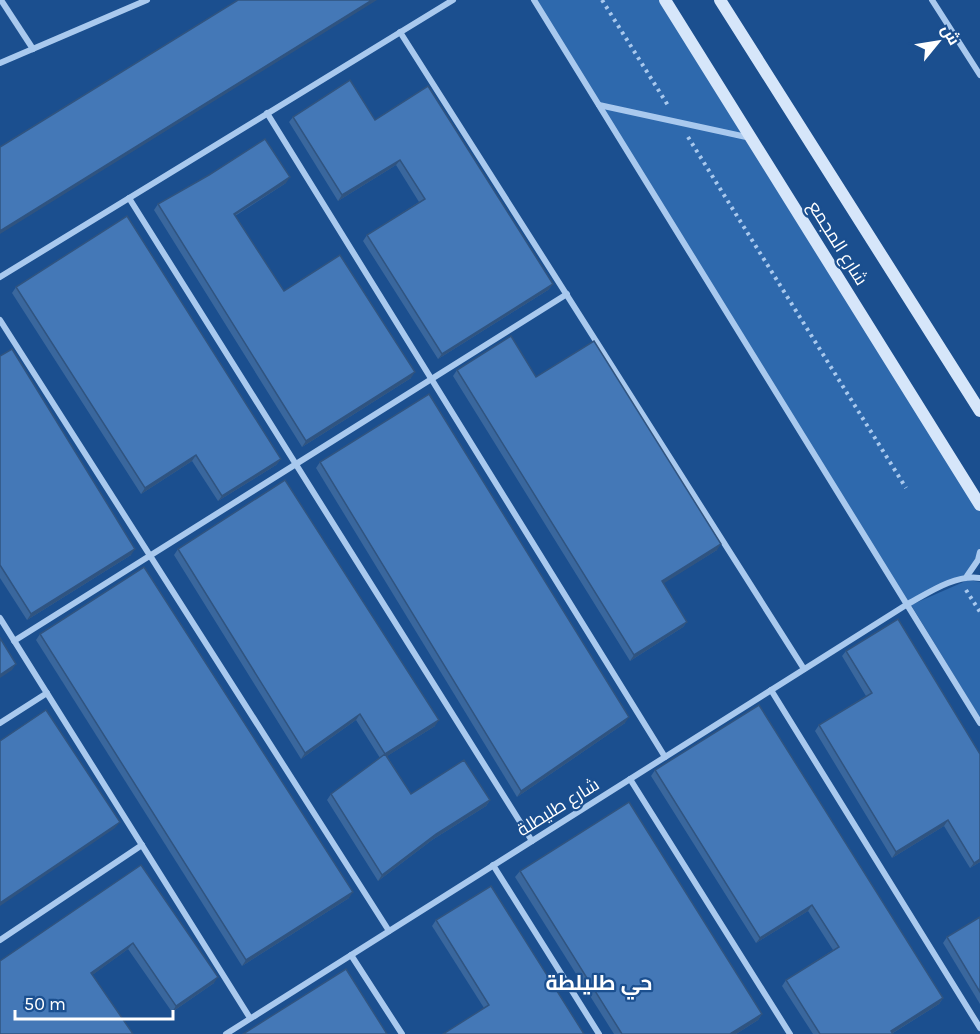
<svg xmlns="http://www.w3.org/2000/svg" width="980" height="1034" viewBox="0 0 980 1034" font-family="Karla,Cairo,sans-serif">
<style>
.green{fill:#2e69ad}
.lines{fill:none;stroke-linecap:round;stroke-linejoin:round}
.path{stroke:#a9c9ee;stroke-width:4;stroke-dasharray:3 4.5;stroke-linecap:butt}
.street{stroke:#a9c9ee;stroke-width:6}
.secondary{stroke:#d6e6fa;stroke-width:12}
.wall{fill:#3a679d}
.shaded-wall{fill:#305480}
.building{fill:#4478b7;stroke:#305480;stroke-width:1.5}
.labels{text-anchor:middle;stroke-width:4.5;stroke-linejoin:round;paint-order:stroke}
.street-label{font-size:18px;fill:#fff;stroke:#1b4f8f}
.quarter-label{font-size:21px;font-weight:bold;fill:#fff;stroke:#1b4f8f}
</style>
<rect width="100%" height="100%" fill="#1b4f8f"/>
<g class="green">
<path d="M533 0H663L980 505V550L967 576 906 605Z"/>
<path d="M968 580 980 582V718L911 605Z"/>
</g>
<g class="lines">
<g class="path">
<path d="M602 0 669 107"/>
<path d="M688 137 906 488"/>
<path d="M966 590 980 612"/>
</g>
<g class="street">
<path d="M1 0 33 49"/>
<path d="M534 0 980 723"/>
<path d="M932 0 980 75"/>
<path d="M400 32 804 669"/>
<path d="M0 63 147 0"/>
<path d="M599 105 751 138"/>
<path d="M267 113 665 757"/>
<path d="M129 198 532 841"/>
<path d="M0 277 453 0"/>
<path d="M0 320 389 931"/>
<path d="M967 576 978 560 980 552"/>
<path d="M0 618 250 1018"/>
<path d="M14 641 567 294"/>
<path d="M771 690 980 1028"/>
<path d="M0 723 47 693"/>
<path d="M630 779 790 1034"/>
<path d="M493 865 599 1034"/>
<path d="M0 940 142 845"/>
<path d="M351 955 402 1034"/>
<path d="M226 1034 906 605C928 593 955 574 980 578"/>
</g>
<g class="secondary">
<path d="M665 0 980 505"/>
<path d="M720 0 980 411"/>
</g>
</g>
<g class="wall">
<path d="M293 117 375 120 553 284 548 290 438 359 363 241 367 235 419 202 396 165 338 201 289 122Z"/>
<path d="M286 183 235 216 284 291 411 378 302 447 154 210 158 204Z"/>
<path d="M16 287 281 459 276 465 218 501 192 461 141 494 12 293Z"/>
<path d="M0 356 131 555 27 620 0 578Z"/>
<path d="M457 370 536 377 717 550 663 583 687 622 683 627 630 661 453 376Z"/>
<path d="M320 462 625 723 517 797 316 468Z"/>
<path d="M178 549 435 726 387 756 411 794 490 800 486 806 432 840 378 881 327 800 331 794 380 758 356 720 301 759 174 555Z"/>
<path d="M40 634 349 898 242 966 36 640Z"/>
<path d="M846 651 980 862 970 868 944 826 892 858 815 731 819 725 866 696 842 656Z"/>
<path d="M655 770 943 998 939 1004 893 1033V1034H813L782 986 786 980 833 950 808 911 756 943 651 776Z"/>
<path d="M141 865 214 983 172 1012 128 949 92 975 0 1034Z"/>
<path d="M520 871 762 1014 758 1020 736 1034H614L515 877Z"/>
<path d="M980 917V1004L943 943 947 937Z"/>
<path d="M436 920 584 1034 484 1008 432 926Z"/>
</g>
<g class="shaded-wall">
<path d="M372 0H377L0 234V231Z"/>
<path d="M400 160 396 165 338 201 342 195Z"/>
<path d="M290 177 286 183 229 219 234 214Z"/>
<path d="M553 284 548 290 438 359 442 354Z"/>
<path d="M415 372 411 378 302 447 306 441Z"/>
<path d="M196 455 192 461 141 494 145 488Z"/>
<path d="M281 459 276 465 218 501 222 496Z"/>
<path d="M721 544 717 550 658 587 662 581Z"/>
<path d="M135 549 131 555 27 620 31 614Z"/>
<path d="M687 622 683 627 630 661 634 655Z"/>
<path d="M16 664 12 670 0 678V675Z"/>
<path d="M360 714 356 720 301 759 305 753Z"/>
<path d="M629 717 625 723 517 797 521 791Z"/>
<path d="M439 720 435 726 381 760 385 754Z"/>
<path d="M490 800 486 806 432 840 378 881 382 875 436 834Z"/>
<path d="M948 820 944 826 892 858 896 852Z"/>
<path d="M120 822 115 828 0 906V903Z"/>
<path d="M980 859V862L970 868 974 863Z"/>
<path d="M353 892 349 898 242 966 246 960Z"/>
<path d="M812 905 808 911 756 943 760 938Z"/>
<path d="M133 943 128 949 87 979 91 973Z"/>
<path d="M218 977 214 983 172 1012 176 1006Z"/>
<path d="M943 998 939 1004 891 1034V1031Z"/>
<path d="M762 1014 758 1020 736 1034H730Z"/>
</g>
<g class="building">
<path d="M238 0H372L0 231V147Z"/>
<path d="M350 80 375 120 428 86 553 284 442 354 367 235 425 199 400 160 342 195 293 117Z"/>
<path d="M265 139 290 177 234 214 284 291 340 255 415 372 306 441 158 204 209 175Z"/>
<path d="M127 216 281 459 222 496 196 455 145 488 16 287Z"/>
<path d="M511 336 536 377 594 341 721 544 662 581 687 622 634 655 457 370Z"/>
<path d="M12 349 135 549 31 614 0 565V356Z"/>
<path d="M429 394 629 717 521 791 320 462Z"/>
<path d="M285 480 439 720 385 754 360 714 305 753 178 549Z"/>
<path d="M144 567 353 892 246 960 40 634Z"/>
<path d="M898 619 980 754V859L974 863 948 820 896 852 819 725 872 693 846 651Z"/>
<path d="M0 638 16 664 0 675Z"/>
<path d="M759 705 943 998 891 1031 893 1034H820L786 980 839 947 812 905 760 938 655 770Z"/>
<path d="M46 710 120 822 0 903V741Z"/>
<path d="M385 754 411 794 464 760 490 800 436 834 382 875 331 794Z"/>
<path d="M629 802 762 1014 730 1034H622L520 871Z"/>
<path d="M141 865 218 977 176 1006 133 943 91 973 133 1034H0V961Z"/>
<path d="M491 886 584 1034H443L489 1005 436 920Z"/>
<path d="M980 917V992L947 937Z"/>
<path d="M346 969 387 1034H243Z"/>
</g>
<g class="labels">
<g class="street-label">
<text transform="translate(838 243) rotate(58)" y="6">شارع المجمع</text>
<text transform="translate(558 807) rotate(-32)" y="6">شارع طليطلة</text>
</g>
<g class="quarter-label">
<text x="599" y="990">حي طليلطة</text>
</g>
</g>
<g transform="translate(938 42) rotate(60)" stroke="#1b4f8f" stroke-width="4.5" paint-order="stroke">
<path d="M0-4.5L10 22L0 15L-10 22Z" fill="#ffffff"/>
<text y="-9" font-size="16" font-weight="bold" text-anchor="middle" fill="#ffffff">ش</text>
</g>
<path d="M15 1010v9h158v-9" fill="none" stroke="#ffffff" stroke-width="3"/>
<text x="24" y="1010" font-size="18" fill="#ffffff" stroke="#1b4f8f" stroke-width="4.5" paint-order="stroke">50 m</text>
</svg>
